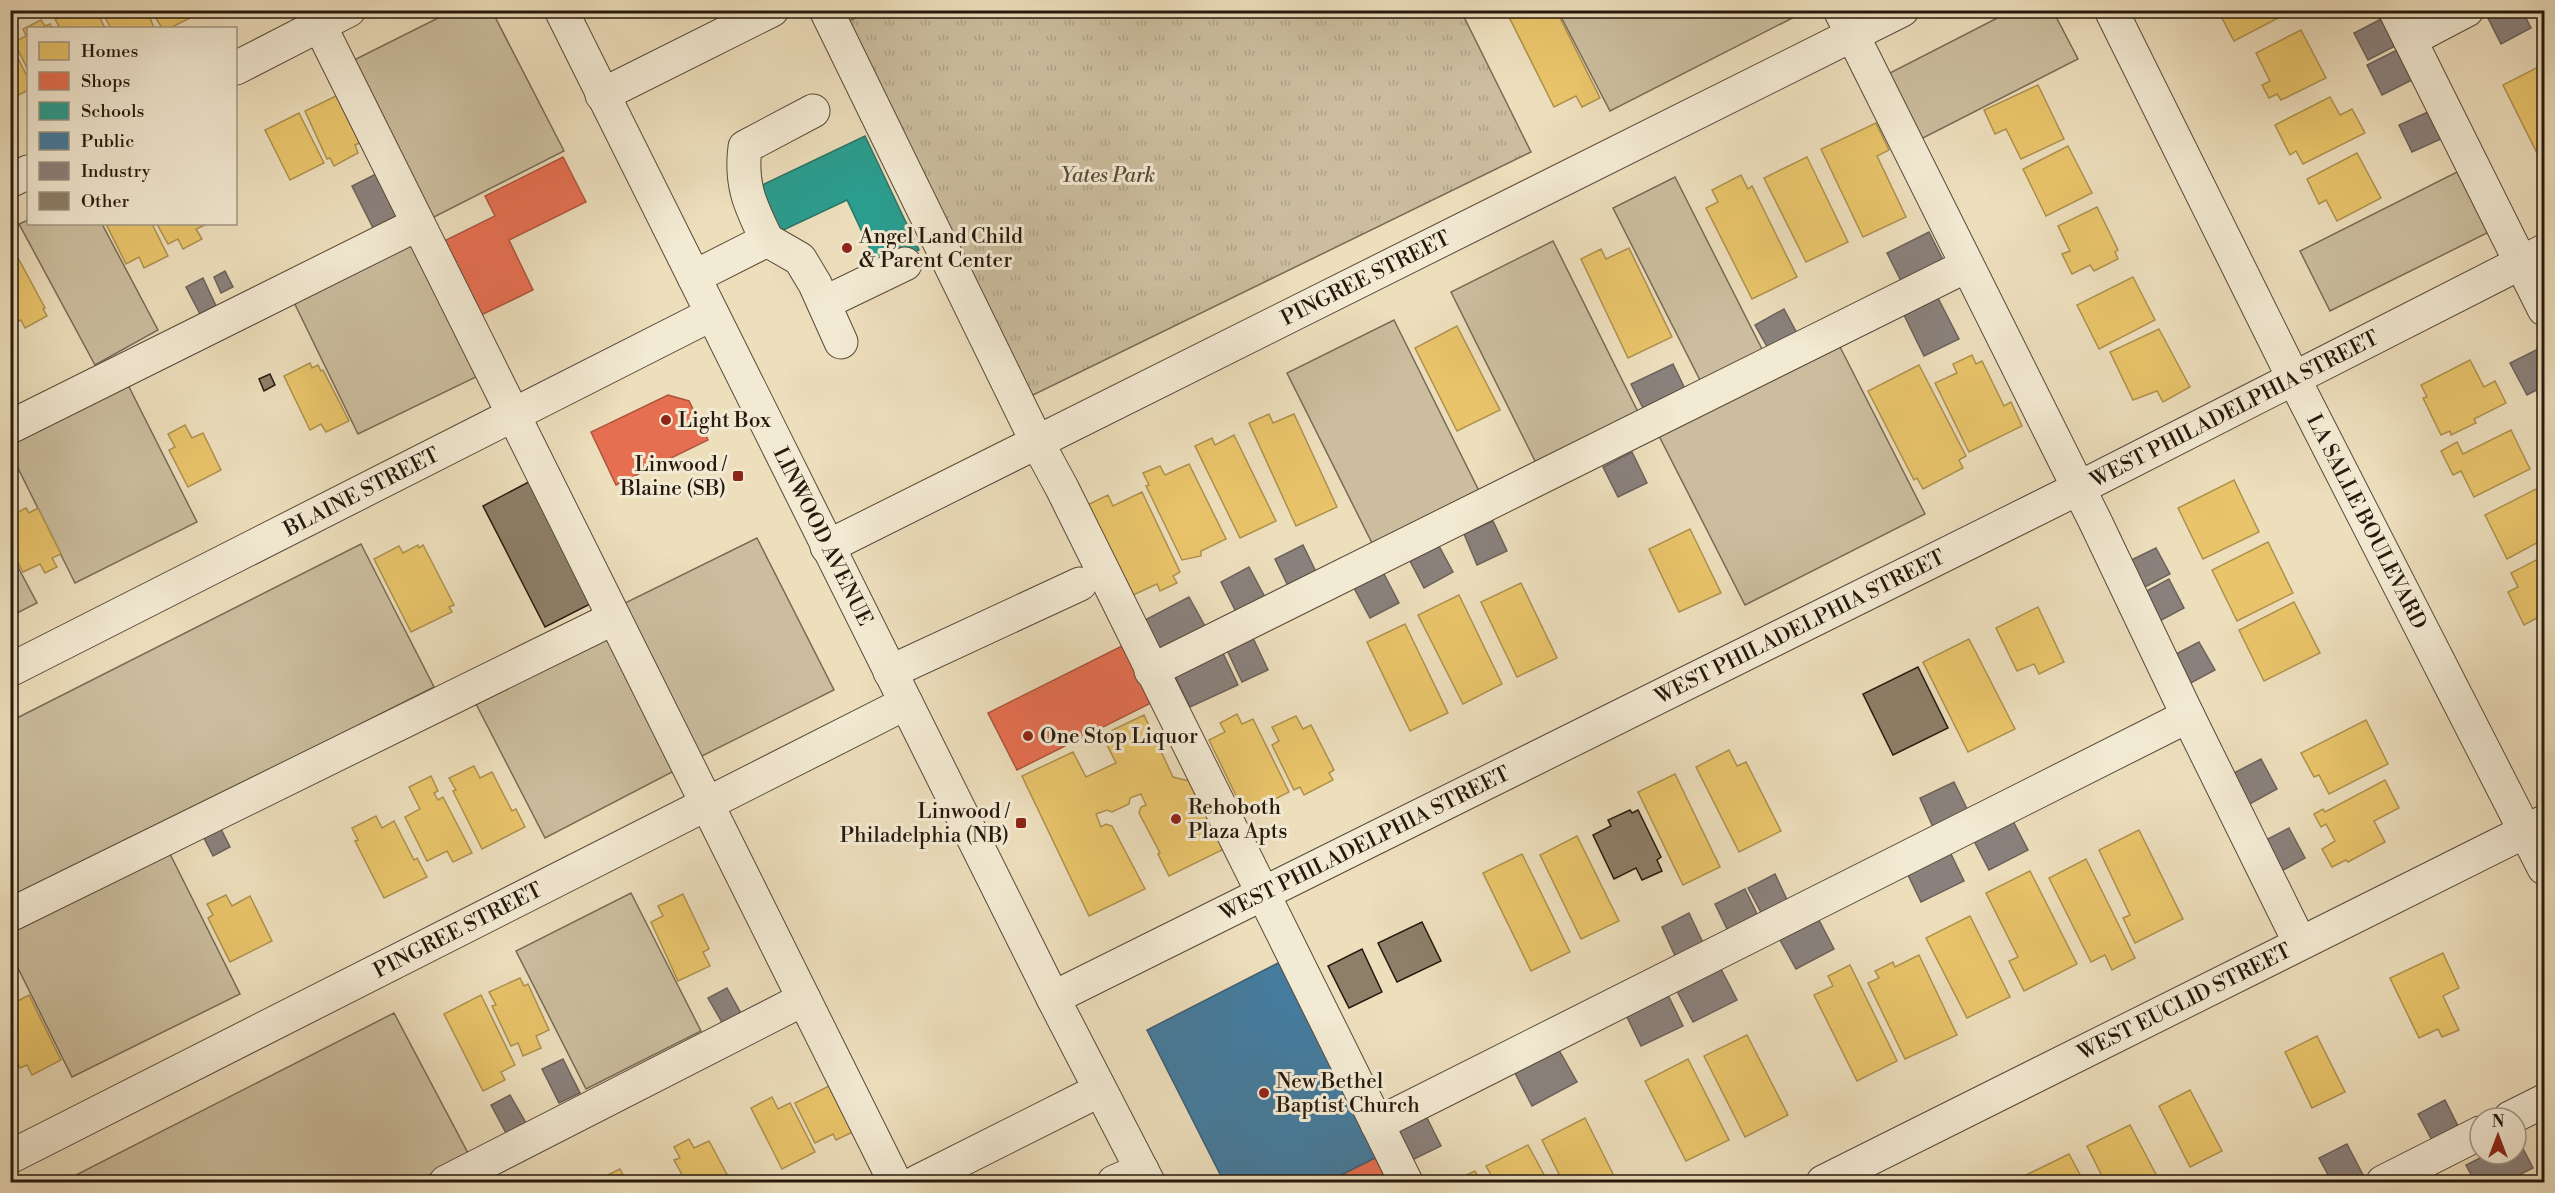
<svg xmlns="http://www.w3.org/2000/svg" width="2555" height="1193" viewBox="0 0 2555 1193" font-family="'Libre Bodoni',serif">
<style>
.grass{fill:#cbbd9e;stroke:#786b56;stroke-width:1.5}
.park{fill:url(#park-tufts);stroke:#786b56;stroke-width:1.5}
.homes{fill:#e9c46a;stroke:#ae914e;stroke-width:1.5}
.shops{fill:#e76f51;stroke:#ad553d;stroke-width:1.5}
.schools{fill:#2a9d8f;stroke:#297568;stroke-width:1.5}
.public{fill:#457b9d;stroke:#3c5e72;stroke-width:1.5}
.industry{fill:#8a817c;stroke:#6c625b;stroke-width:1.5}
.building{fill:#8d7f68;stroke:#26190d;stroke-width:1.5}
.lines{fill:none;stroke-linecap:round;stroke-linejoin:round}
.minor-casing{stroke:#584a39;stroke-width:35}
.minor{stroke:#f3ead3;stroke-width:33}
.poi-dot{fill:#8f2418;stroke:#f3ead3;stroke-width:2}
.labels{text-anchor:middle;stroke-width:6;stroke-linejoin:round;paint-order:stroke}
.park-label{font-size:21px;font-style:italic;fill:#584a38;stroke:#f3ead3}
.poi-label{font-size:21px;fill:#26190d;stroke:#f3ead3;text-anchor:start}
.street-label{font-size:21px;fill:#26190d;stroke:#f3ead3}
</style>
<defs>
<pattern id="park-tufts" width="24" height="20" patternUnits="userSpaceOnUse" patternTransform="scale(1.5)"><rect width="24" height="20" fill="#cbbd9e"/><path d="M3 7l-1-3M5 7V3M7 7l1-3M15 17l-1-3M17 17v-4M19 17l1-3" fill="none" stroke="#aea287"/></pattern>
</defs>
<rect width="100%" height="100%" fill="#eddebc"/>
<filter id="stains"><feTurbulence type="fractalNoise" baseFrequency=".00333" numOctaves="4"/><feColorMatrix values="0 0 0 0 .2 0 0 0 0 .09 0 0 0 0 .02 0 0 0 .5 -.17"/></filter>
<radialGradient id="worn" r=".72"><stop offset=".6" stop-color="#630" stop-opacity="0"/><stop offset="1" stop-color="#630" stop-opacity=".3"/></radialGradient>
<g class="grass">
<path d="M452 11H492L564 151 432 218 352 61Z"/>
<path d="M1558 11H1806L1610 111Z"/>
<path d="M2011 11H2053L2078 59 1917 141 1884 76Z"/>
<path d="M2461 170 2491 231 2330 311 2300 251Z"/>
<path d="M1675 177 1764 353 1702 384 1613 208Z"/>
<path d="M28 220V224H102L158 330 95 365 19 224Z"/>
<path d="M409 235 478 376 358 434 290 294Z"/>
<path d="M1553 241 1639 414 1537 465 1451 292Z"/>
<path d="M1394 320 1480 493 1373 545 1287 373Z"/>
<path d="M1837 341 1925 514 1745 605 1657 432Z"/>
<path d="M125 379 197 522 75 583 11 454V435Z"/>
<path d="M757 538 834 690 698 758 621 605Z"/>
<path d="M361 544 434 687 11 900V721Z"/>
<path d="M10 552 37 603 11 616H10Z"/>
<path d="M606 632 678 769 545 838 474 700Z"/>
<path d="M168 850 240 994 72 1077 11 954V928Z"/>
<path d="M631 893 701 1031 586 1089 516 951Z"/>
<path d="M394 1013 469 1155 415 1182H72L70 1178Z"/>
</g>
<path class="park" d="M871 10 1461 11 1531 152 1031 396 847 22Z"/>
<g class="homes">
<path d="M59 10H96L105 28H60L55 19 62 16Z"/>
<path d="M101 10H147L154 28H111Z"/>
<path d="M151 10H196L198 14 170 28H162Z"/>
<path d="M1518 10H1556L1600 98 1582 107 1576 96 1554 107 1508 15Z"/>
<path d="M2228 10H2287L2288 13 2234 41 2222 18 2230 14Z"/>
<path d="M41 20 45 26 50 24 52 28H28V70L14 42 26 36 23 29Z"/>
<path d="M2301 30 2326 78 2281 100 2277 94 2269 98 2262 85 2270 81 2256 53Z"/>
<path d="M10 43 28 78V90L13 98 10 93Z"/>
<path d="M2542 65 2544 70V167L2503 85Z"/>
<path d="M2038 85 2064 139 2021 159 2006 129 1995 134 1984 110Z"/>
<path d="M336 96 371 138 355 145 358 153 334 166 330 158 327 159 305 111Z"/>
<path d="M2330 97 2340 115 2352 109 2365 133 2303 164 2296 151 2290 155 2275 125Z"/>
<path d="M299 113 324 163 290 180 265 130Z"/>
<path d="M1876 123 1889 150 1877 156 1906 217 1863 237 1821 149Z"/>
<path d="M2068 146 2092 193 2046 216 2023 169Z"/>
<path d="M2357 153 2381 198 2337 221 2326 200 2319 204 2307 179Z"/>
<path d="M1807 157 1848 242 1806 262 1764 178Z"/>
<path d="M1741 175 1748 189 1752 186 1797 277 1752 299 1706 208 1718 202 1712 190Z"/>
<path d="M2097 207 2118 250 2115 252 2118 259 2094 271 2090 265 2072 274 2062 254 2070 251 2058 226Z"/>
<path d="M106 224H152L168 256 144 268 139 257 126 264Z"/>
<path d="M157 224H207L196 229 202 239 183 249 178 239 168 244Z"/>
<path d="M1629 248 1672 337 1628 358 1581 259 1601 249 1606 259Z"/>
<path d="M17 256 45 308 43 309 47 316 25 328 21 320 10 325V259Z"/>
<path d="M2133 277 2155 320 2099 349 2077 305Z"/>
<path d="M1457 326 1500 410 1457 431 1415 348Z"/>
<path d="M2159 329 2190 387 2163 402 2157 391 2133 400 2110 352Z"/>
<path d="M1972 355 1976 364 1982 361 2004 406 2011 402 2022 426 1969 452 1935 383 1957 373 1953 364Z"/>
<path d="M2470 360 2484 387 2495 381 2506 403 2474 419 2476 423 2451 435 2450 431 2441 435 2423 398 2427 397 2421 385Z"/>
<path d="M310 363 312 368 318 365 321 371 323 370 349 421 326 432 321 424 310 430 284 376Z"/>
<path d="M1919 365 1966 456 1959 460 1963 468 1923 489 1917 478 1914 480 1868 391Z"/>
<path d="M1269 414 1273 423 1294 414 1337 507 1296 526 1249 423Z"/>
<path d="M185 425 192 438 203 433 221 470 188 487 169 450 175 447 168 434Z"/>
<path d="M2511 430 2530 469 2474 497 2461 471 2453 475 2441 451 2457 442 2463 454Z"/>
<path d="M1234 435 1276 521 1240 538 1195 446 1212 438 1215 445Z"/>
<path d="M1189 464 1226 539 1201 551V556L1182 560 1146 486 1149 485 1143 473 1160 466 1165 475Z"/>
<path d="M2234 480 2259 532 2203 559 2178 508Z"/>
<path d="M2544 485V539L2507 559 2485 515Z"/>
<path d="M1142 492 1180 572 1173 576 1177 583 1160 591 1157 584 1131 596 1087 505 1108 495 1113 506Z"/>
<path d="M26 508 29 513 38 508 61 554 52 558 57 567 45 573 40 564 23 572 10 547V516Z"/>
<path d="M1690 529 1721 593 1679 612 1649 549Z"/>
<path d="M2268 542 2293 593 2237 621 2212 570Z"/>
<path d="M418 545 419 548 423 545 454 605 449 607 452 612 411 632 374 559 399 546 403 553Z"/>
<path d="M2544 556V614L2524 625 2508 592 2518 587 2511 573Z"/>
<path d="M1521 583 1557 658 1517 677 1481 602Z"/>
<path d="M1459 595 1502 684 1463 704 1418 615Z"/>
<path d="M2294 602 2320 653 2264 681 2239 630Z"/>
<path d="M2038 607 2064 662 2039 674 2034 664 2017 671 1996 628Z"/>
<path d="M1405 624 1448 713 1410 731 1367 642Z"/>
<path d="M1969 639 2015 729 1968 752 1923 662Z"/>
<path d="M1237 714 1242 724 1253 719 1289 792 1245 814 1209 740 1225 732 1220 723Z"/>
<path d="M1144 715 1173 777 1189 781 1224 849 1169 876 1158 854 1160 853 1139 813 1141 807 1146 805 1141 794 1130 798 1129 804 1112 812 1107 810 1096 814 1101 827 1106 824 1112 826 1145 889 1089 916 1022 776 1073 752 1086 777 1116 763 1102 735Z"/>
<path d="M1296 716 1303 729 1311 725 1334 770 1329 773 1333 780 1304 795 1300 787 1294 790 1272 745 1279 741 1272 727Z"/>
<path d="M2366 720 2388 764 2329 794 2319 775 2314 777 2301 753Z"/>
<path d="M1729 750 1737 766 1746 762 1781 831 1739 852 1696 767Z"/>
<path d="M474 766 480 778 492 772 512 811 516 809 525 827 482 849 453 791 456 790 449 778Z"/>
<path d="M1675 774 1720 867 1683 885 1638 792Z"/>
<path d="M431 776 438 791 434 793 438 800 443 797 472 853 453 862 447 851 427 861 405 817 420 809 409 787Z"/>
<path d="M2385 780 2399 808 2374 821 2385 842 2348 862 2346 860 2332 867 2322 849 2335 841 2326 824 2321 827 2314 814 2323 809 2325 812Z"/>
<path d="M376 816 382 828 394 821 414 860 417 858 427 877 384 898 355 841 358 840 352 828Z"/>
<path d="M2139 830 2183 919 2135 943 2123 918 2130 915 2099 850Z"/>
<path d="M1577 836 1619 921 1581 939 1540 855Z"/>
<path d="M1522 854 1570 952 1531 971 1483 873Z"/>
<path d="M2086 859 2135 958 2112 970 2105 955 2091 962 2049 878Z"/>
<path d="M2030 871 2077 964 2024 991 2009 961 2018 957 1986 893Z"/>
<path d="M683 894 709 949 703 952 710 966 678 981 651 922 663 916 658 906Z"/>
<path d="M226 895 232 906 250 896 272 941 230 962 208 918 213 915 207 904Z"/>
<path d="M1970 916 2010 997 1967 1018 1926 938Z"/>
<path d="M2443 953 2459 988 2443 996 2459 1030 2442 1037 2438 1029 2419 1038 2390 978Z"/>
<path d="M1919 955 1957 1035 1905 1059 1868 983 1879 978 1875 971 1893 962 1895 967Z"/>
<path d="M1850 965 1897 1061 1857 1081 1814 995 1833 986 1828 976Z"/>
<path d="M520 978 524 986 528 984 549 1030 536 1036 541 1048 523 1056 518 1043 511 1046 492 1006 496 1005 489 992Z"/>
<path d="M29 995 61 1060 32 1075 27 1065 20 1068 10 1049V1005Z"/>
<path d="M481 995 515 1065 501 1072 505 1080 483 1091 444 1014Z"/>
<path d="M1747 1035 1788 1115 1745 1137 1704 1056Z"/>
<path d="M2317 1036 2345 1092 2312 1108 2285 1052Z"/>
<path d="M1688 1059 1729 1140 1686 1161 1645 1081Z"/>
<path d="M10 1066 18 1086 10 1090Z"/>
<path d="M831 1085 855 1131 836 1140 833 1134 815 1143 795 1103Z"/>
<path d="M2190 1090 2222 1151 2190 1167 2159 1106Z"/>
<path d="M772 1097 778 1109 790 1103 815 1152 782 1169 751 1108Z"/>
<path d="M1585 1118 1617 1182H1563L1542 1140Z"/>
<path d="M2130 1125 2160 1182H2105L2087 1146Z"/>
<path d="M689 1139 694 1148 709 1141 731 1182H686L674 1160 680 1158 674 1147Z"/>
<path d="M1528 1145 1548 1182H1495L1486 1166Z"/>
<path d="M2069 1154 2084 1182H2030L2026 1175Z"/>
<path d="M620 1169 627 1182H593Z"/>
<path d="M1475 1171 1481 1182H1452Z"/>
</g>
<g class="shops">
<path d="M563 157 586 202 509 240 533 290 477 317 440 243 495 216 485 196Z"/>
<path d="M668 395 689 401 708 440 616 485 591 432Z"/>
<path d="M1124 645 1153 702 1017 770 988 713Z"/>
<path d="M1375 1158 1388 1182H1327Z"/>
</g>
<path class="schools" d="M865 136 919 250 879 268 847 200 777 233 756 188Z"/>
<path class="public" d="M1282 961 1381 1155 1327 1182H1224L1147 1030Z"/>
<g class="industry">
<path d="M2498 10H2522L2531 28 2501 44 2487 16Z"/>
<path d="M2383 18 2397 45 2368 60 2354 33Z"/>
<path d="M2397 50 2412 80 2382 95 2367 65Z"/>
<path d="M2428 112 2441 139 2412 152 2399 125Z"/>
<path d="M378 173 399 215 373 228 352 186Z"/>
<path d="M1929 232 1944 262 1902 283 1887 253Z"/>
<path d="M225 271 233 287 221 293 214 277Z"/>
<path d="M203 278 216 306 200 314 186 287Z"/>
<path d="M1938 298 1959 339 1924 356 1904 315Z"/>
<path d="M1784 309 1799 337 1770 352 1755 325Z"/>
<path d="M2544 346V386L2527 395 2510 363Z"/>
<path d="M1673 364 1687 393 1646 414 1631 384Z"/>
<path d="M2544 390V409L2537 393Z"/>
<path d="M1632 452 1647 483 1618 497 1603 467Z"/>
<path d="M1493 521 1507 551 1477 565 1464 534Z"/>
<path d="M1303 545 1318 576 1290 590 1275 559Z"/>
<path d="M1439 546 1453 572 1424 588 1410 561Z"/>
<path d="M2156 548 2170 574 2141 589 2127 562Z"/>
<path d="M1249 567 1267 601 1238 616 1221 582Z"/>
<path d="M1383 572 1399 603 1370 618 1354 588Z"/>
<path d="M2169 579 2184 608 2156 623 2141 594Z"/>
<path d="M1189 597 1206 628 1161 652 1145 620Z"/>
<path d="M1253 638 1268 670 1242 682 1227 650Z"/>
<path d="M2199 642 2215 670 2187 685 2172 656Z"/>
<path d="M1222 651 1238 685 1190 707 1174 674Z"/>
<path d="M2261 759 2277 789 2246 806 2230 775Z"/>
<path d="M1954 782 1968 811 1933 827 1920 798Z"/>
<path d="M216 819 230 847 213 856 199 828Z"/>
<path d="M2012 819 2028 850 1989 870 1973 839Z"/>
<path d="M2289 828 2305 858 2278 873 2262 842Z"/>
<path d="M1950 852 1964 881 1921 902 1907 873Z"/>
<path d="M1775 874 1789 904 1763 916 1748 888Z"/>
<path d="M1745 889 1759 918 1729 933 1715 904Z"/>
<path d="M1689 913 1705 947 1677 960 1662 927Z"/>
<path d="M1819 920 1834 949 1796 969 1780 940Z"/>
<path d="M1721 969 1737 1000 1693 1022 1677 991Z"/>
<path d="M727 988 742 1015 724 1026 708 998Z"/>
<path d="M1668 995 1683 1026 1641 1046 1626 1015Z"/>
<path d="M1559 1050 1577 1082 1532 1106 1515 1073Z"/>
<path d="M563 1059 580 1093 559 1103 542 1069Z"/>
<path d="M510 1095 526 1123 506 1133 491 1105Z"/>
<path d="M2445 1100 2460 1130 2434 1144 2418 1114Z"/>
<path d="M1425 1114 1441 1146 1412 1160 1396 1129Z"/>
<path d="M2518 1139 2533 1168 2505 1182H2475L2466 1165 2488 1154H2516V1140Z"/>
<path d="M2347 1144 2363 1175 2349 1182H2332L2319 1158Z"/>
</g>
<g class="building">
<path d="M270 374 275 385 264 391 259 379Z"/>
<path d="M538 477 600 599 545 627 483 506Z"/>
<path d="M1918 667 1948 728 1893 755 1863 694Z"/>
<path d="M1630 810 1632 813 1638 810 1661 857 1657 860 1662 871 1642 880 1636 868 1614 879 1593 835 1611 826 1608 820Z"/>
<path d="M1422 922 1441 961 1397 982 1378 943Z"/>
<path d="M1362 949 1382 992 1349 1008 1328 966Z"/>
</g>
<g class="lines">
<g class="minor-casing">
<g id="minor">
<path d="M312 10 895 1182"/>
<path id="s1" d="M561 10 1053 998 1148 1182"/>
<path d="M826 10 1037 442 1062 488 1406 1182"/>
<path d="M1840 10 2096 523 2188 716 2300 943"/>
<path id="s2" d="M2111 10 2294 379 2544 868"/>
<path d="M2395 10 2544 309"/>
<path d="M2410 40 2467 10"/>
<path d="M236 68 349 10"/>
<path d="M602 95 772 10"/>
<path d="M10 181 28 172"/>
<path d="M767 240 800 259 815 284 841 342"/>
<path d="M694 277 767 240C751 207 740 186 745 147L813 111"/>
<path d="M824 303 905 264"/>
<path d="M10 427 418 224"/>
<path id="s3" d="M827 547 1902 10"/>
<path id="s4" d="M10 670 712 314"/>
<path d="M1151 671 1966 266"/>
<path d="M890 672 1080 584"/>
<path d="M10 915 614 618"/>
<path id="s5" d="M1053 998 2073 491 2544 251"/>
<path d="M2510 1118 2544 1101"/>
<path d="M1377 1124 2188 716"/>
<path id="s6" d="M10 1157 906 703"/>
<path d="M446 1182 804 999"/>
<path d="M917 1182 1100 1090"/>
<path d="M1114 1182 1142 1170"/>
<path id="s7" d="M1823 1182 2544 822"/>
<path d="M2383 1182 2480 1133"/>
</g>
</g>
<use href="#minor" class="minor"/>
</g>
<g class="poi-dot">
<circle cx="847" cy="248" r="6"/>
<circle cx="666" cy="420" r="6"/>
<rect x="732" y="470" width="12" height="12" rx="3"/>
<circle cx="1028" cy="736" r="6"/>
<circle cx="1176" cy="819" r="6"/>
<rect x="1015" y="817" width="12" height="12" rx="3"/>
<circle cx="1264" cy="1093" r="6"/>
</g>
<g class="labels">
<g class="park-label">
<text x="1108" y="182">Yates Park</text>
</g>
<g class="poi-label">
<text x="859" y="243">Angel Land Child<tspan x="859" dy="24">&amp; Parent Center</tspan></text>
<text x="678" y="427">Light Box</text>
<text x="726" y="471" text-anchor="end">Linwood /<tspan x="726" dy="24">Blaine (SB)</tspan></text>
<text x="1040" y="743">One Stop Liquor</text>
<text x="1188" y="814">Rehoboth<tspan x="1188" dy="24">Plaza Apts</tspan></text>
<text x="1009" y="818" text-anchor="end">Linwood /<tspan x="1009" dy="24">Philadelphia (NB)</tspan></text>
<text x="1276" y="1088">New Bethel<tspan x="1276" dy="24">Baptist Church</tspan></text>
</g>
<g class="street-label">
<text dy="7" stroke="none"><textPath href="#s3" startOffset="602">PINGREE STREET</textPath></text>
<text dy="7" stroke="none"><textPath href="#s5" startOffset="1320">WEST PHILADELPHIA STREET</textPath></text>
<text dy="7" stroke="none"><textPath href="#s4" startOffset="394">BLAINE STREET</textPath></text>
<text dy="7" stroke="none"><textPath href="#s2" startOffset="572">LA SALLE BOULEVARD</textPath></text>
<text dy="7" stroke="none"><textPath href="#s1" startOffset="588">LINWOOD AVENUE</textPath></text>
<text dy="7" stroke="none"><textPath href="#s5" startOffset="834">WEST PHILADELPHIA STREET</textPath></text>
<text dy="7" stroke="none"><textPath href="#s5" startOffset="348">WEST PHILADELPHIA STREET</textPath></text>
<text dy="7" stroke="none"><textPath href="#s6" startOffset="502">PINGREE STREET</textPath></text>
<text dy="7" stroke="none"><textPath href="#s7" startOffset="404">WEST EUCLID STREET</textPath></text>
</g>
</g>
<rect width="2555" height="1193" fill="none" stroke="#eddebc" stroke-width="36"/>
<rect x="12" y="12" width="2531" height="1169" fill="none" stroke="#26190d" stroke-width="3"/>
<rect x="18" y="18" width="2519" height="1157" fill="none" stroke="#26190d" stroke-width="1.5"/>
<rect x="27" y="27" width="210" height="198" fill="#f3ead3" stroke="#a19684" stroke-width="1.5"/>
<rect x="39" y="42" width="30" height="18" fill="#e9c46a" stroke="#a19684" stroke-width="1.5"/>
<text x="81" y="57" font-size="18" fill="#26190d">Homes</text>
<rect x="39" y="72" width="30" height="18" fill="#e76f51" stroke="#a19684" stroke-width="1.5"/>
<text x="81" y="87" font-size="18" fill="#26190d">Shops</text>
<rect x="39" y="102" width="30" height="18" fill="#2a9d8f" stroke="#a19684" stroke-width="1.5"/>
<text x="81" y="117" font-size="18" fill="#26190d">Schools</text>
<rect x="39" y="132" width="30" height="18" fill="#457b9d" stroke="#a19684" stroke-width="1.5"/>
<text x="81" y="147" font-size="18" fill="#26190d">Public</text>
<rect x="39" y="162" width="30" height="18" fill="#8a817c" stroke="#a19684" stroke-width="1.5"/>
<text x="81" y="177" font-size="18" fill="#26190d">Industry</text>
<rect x="39" y="192" width="30" height="18" fill="#8d7f68" stroke="#a19684" stroke-width="1.5"/>
<text x="81" y="207" font-size="18" fill="#26190d">Other</text>
<g transform="translate(2498 1136)"><circle r="28" fill="#f3ead3" stroke="#a19684" stroke-width="1.5"/>
<path d="M0-4.5L10 22L0 15L-10 22Z" fill="#8f2418"/>
<text y="-9" font-size="16" font-weight="bold" text-anchor="middle" fill="#26190d">N</text>
</g>
<rect width="100%" height="100%" filter="url(#stains)"/>
<rect width="100%" height="100%" fill="url(#worn)"/>
</svg>
